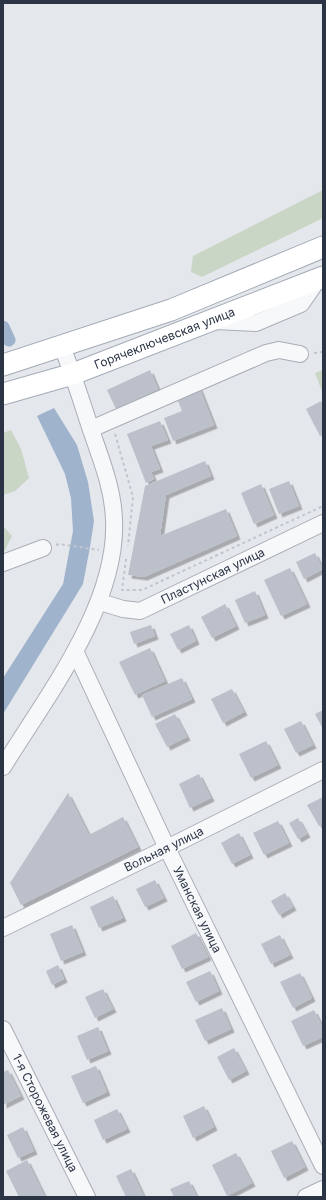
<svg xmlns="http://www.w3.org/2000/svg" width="326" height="1200" viewBox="0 0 326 1200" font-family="Inter,sans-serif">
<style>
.green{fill:#c9d6c5}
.water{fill:#9fb4cc}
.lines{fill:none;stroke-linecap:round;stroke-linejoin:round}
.canal{stroke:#9fb4cc;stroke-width:13}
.building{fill:#bbc0ca;filter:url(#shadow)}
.minor-casing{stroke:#a9aeb7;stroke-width:18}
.major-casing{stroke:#a3abb8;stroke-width:23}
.path{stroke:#c2c5cb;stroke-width:2;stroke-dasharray:3 3;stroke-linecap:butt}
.minor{stroke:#f7f8fa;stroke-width:16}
.major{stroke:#fff;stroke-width:21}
.labels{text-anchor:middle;stroke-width:3.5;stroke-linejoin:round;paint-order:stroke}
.street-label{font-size:12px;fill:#2b3445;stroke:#f4f6f9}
</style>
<defs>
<filter id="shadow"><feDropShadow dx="3.5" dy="3.5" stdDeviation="0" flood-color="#0004"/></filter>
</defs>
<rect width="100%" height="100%" fill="#e4e7ec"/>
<g class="green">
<path d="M323 190V218L202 277 191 272 193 256Z"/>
<path d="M323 370V394L315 373Z"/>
<path d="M11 430 21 449 29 478 15 491 3 495V433Z"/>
<path d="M5 528 12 536 3 554V529Z"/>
</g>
<path class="water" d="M54 408 77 445 88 482 94 521 90 547 83 584 3 714V678L63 584 73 531 71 498 65 474 37 416Z"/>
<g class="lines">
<path class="canal" d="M3 327 9 340"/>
</g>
<g class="building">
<path d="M150 370 158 389 116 409 107 390Z"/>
<path d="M199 387 214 425 173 441 164 418 182 411 176 396Z"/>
<path d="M321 401 323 406V434L320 436 306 409Z"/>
<path d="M160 421 168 440 151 446 160 469 151 472 154 479 146 483 127 434Z"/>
<path d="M205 461 211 476 166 495 160 536 226 509 237 536 144 577 128 575 145 486Z"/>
<path d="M289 481 299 506 279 514 269 489Z"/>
<path d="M261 484 274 515 254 524 241 493Z"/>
<path d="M315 553 323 569 304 579 296 562Z"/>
<path d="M290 568 307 604 281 616 264 580Z"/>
<path d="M255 591 265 615 245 623 235 600Z"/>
<path d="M225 604 236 626 212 638 201 617Z"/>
<path d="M151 625 155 636 134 644 130 632Z"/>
<path d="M189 625 196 641 178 650 170 634Z"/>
<path d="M150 648 165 681 135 695 119 662Z"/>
<path d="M182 678 192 699 152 717 142 695Z"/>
<path d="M232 689 244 712 223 723 211 699Z"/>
<path d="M323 710V729L315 714Z"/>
<path d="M175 714 187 737 167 747 155 724Z"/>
<path d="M301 721 313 745 296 753 284 729Z"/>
<path d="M266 741 278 765 251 778 239 754Z"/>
<path d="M199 774 211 798 190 808 179 784Z"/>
<path d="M68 793 89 835 123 817 138 847 21 905 10 883Z"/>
<path d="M323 797V824L319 826 307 805Z"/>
<path d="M298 818 307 834 298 839 289 823Z"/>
<path d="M278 821 289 843 264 855 253 833Z"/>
<path d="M239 833 250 855 232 864 221 843Z"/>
<path d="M155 880 164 898 145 907 136 889Z"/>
<path d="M285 893 293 907 279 915 271 901Z"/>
<path d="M113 896 123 918 99 928 90 907Z"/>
<path d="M72 925 83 952 61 961 50 934Z"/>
<path d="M196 933 208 957 182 969 171 946Z"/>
<path d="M280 935 290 955 271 964 261 944Z"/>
<path d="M58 965 64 979 52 985 46 971Z"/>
<path d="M210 971 219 991 196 1002 186 982Z"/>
<path d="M300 973 312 998 293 1008 280 982Z"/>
<path d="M103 989 113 1009 95 1018 85 997Z"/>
<path d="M222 1008 231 1029 205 1041 195 1020Z"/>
<path d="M314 1010 323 1028V1037L303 1046 291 1021Z"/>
<path d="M98 1027 108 1051 87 1060 77 1036Z"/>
<path d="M234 1048 246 1071 229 1080 217 1057Z"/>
<path d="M96 1066 107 1092 83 1103 71 1076Z"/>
<path d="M8 1070 21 1096 3 1105V1072Z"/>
<path d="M204 1106 214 1127 193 1138 183 1116Z"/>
<path d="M117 1109 127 1129 103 1140 94 1120Z"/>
<path d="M23 1127 34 1151 18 1158 7 1135Z"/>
<path d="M292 1141 305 1167 284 1178 271 1151Z"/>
<path d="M236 1153 252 1183 227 1196 212 1165Z"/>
<path d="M27 1160 45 1197H19L6 1171Z"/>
<path d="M131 1169 144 1197H126L116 1176Z"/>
<path d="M189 1181 197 1197H174L170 1189Z"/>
</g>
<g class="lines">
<g class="minor-casing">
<g id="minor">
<path d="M215 321 256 323 301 304 319 278"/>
<path d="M91 429 266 353 279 350 300 354"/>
<path d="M3 563 43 548"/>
<path id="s1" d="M100 602 123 609 140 611 323 523"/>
<path id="s2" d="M75 651 167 848 323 1166"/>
<path d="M3 767C46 697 118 605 114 520 113 487 100 457 90 427 81 400 73 373 62 347"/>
<path id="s3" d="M3 928 167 848 323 770"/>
<path id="s4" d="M3 1029 87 1197"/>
<path d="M306 1197 323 1189"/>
</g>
</g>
<g class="major-casing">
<g id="major">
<path d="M3 365 171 310 323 247"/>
<path id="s5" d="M3 394 73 374 323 277"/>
</g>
</g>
<g class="path">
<path d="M314 353 323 352"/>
<path d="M115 434 133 497 128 546"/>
<path d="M56 545 59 544 99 550"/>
<path d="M126 559 122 590H142L323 506"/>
</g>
<use href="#minor" class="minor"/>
<use href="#major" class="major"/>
</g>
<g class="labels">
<g class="street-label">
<text dy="4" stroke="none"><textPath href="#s5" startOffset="171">Горячеключевская улица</textPath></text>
<text dy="4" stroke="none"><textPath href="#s1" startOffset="122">Пластунская улица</textPath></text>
<text dy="4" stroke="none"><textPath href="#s3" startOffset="179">Вольная улица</textPath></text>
<text dy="4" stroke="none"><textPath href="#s2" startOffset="286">Уманская улица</textPath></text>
<text dy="4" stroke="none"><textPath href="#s4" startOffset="94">1-я Сторожевая улица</textPath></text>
</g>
</g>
<rect width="326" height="1200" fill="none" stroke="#2b3445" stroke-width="8"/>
</svg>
